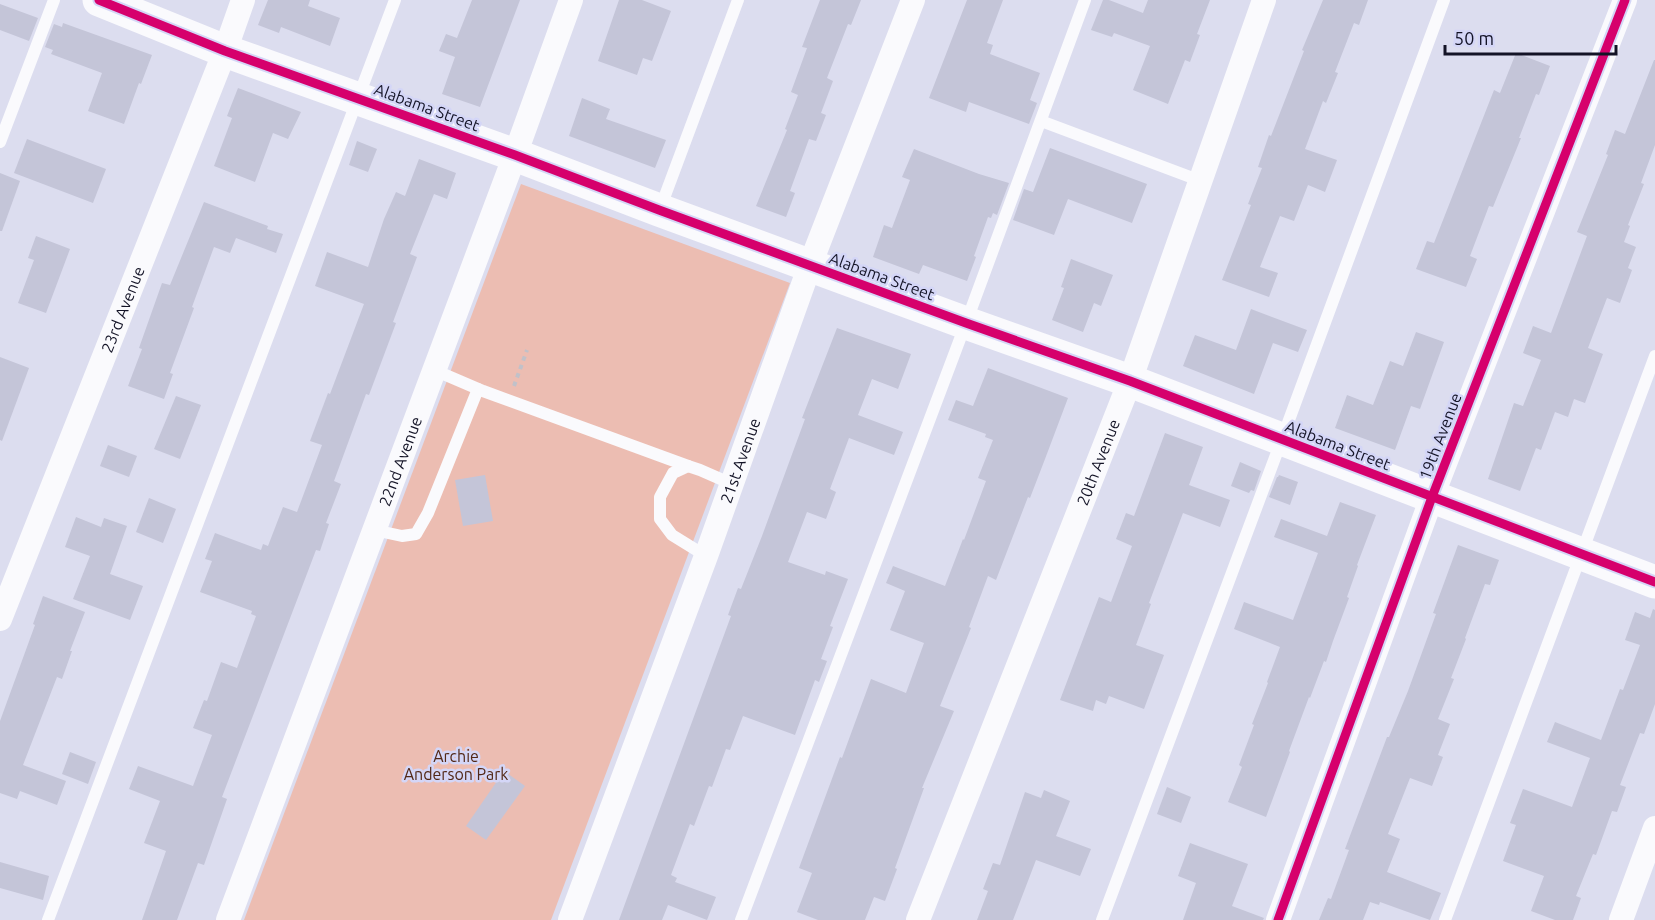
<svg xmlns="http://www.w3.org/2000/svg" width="1655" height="920" viewBox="0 0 1655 920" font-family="Ubuntu,sans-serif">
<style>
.green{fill:#ecbdb2}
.building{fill:#c4c5d8}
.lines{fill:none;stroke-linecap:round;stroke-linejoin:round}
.path{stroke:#c1c1c9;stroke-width:4;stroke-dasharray:4.5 4.5;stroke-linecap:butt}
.lane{stroke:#fafafd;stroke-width:12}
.street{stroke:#fafafd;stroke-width:24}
.secondary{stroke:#fafafd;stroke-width:33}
.cycleway-casing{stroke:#d4d6f7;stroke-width:13}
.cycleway{stroke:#d6006c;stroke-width:9}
.labels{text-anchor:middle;stroke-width:5;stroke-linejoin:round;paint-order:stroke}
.street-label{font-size:16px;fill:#131326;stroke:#d4d6f7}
.park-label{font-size:16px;fill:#522817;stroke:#d4d6f7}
</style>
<rect width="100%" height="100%" fill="#dcddef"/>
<path class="green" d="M521 184 790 283 551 920H244Z"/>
<g class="building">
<path d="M268 0H310L308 6 340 18 330 46 281 27 279 33 258 25Z"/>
<path d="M472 0H520L480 107 442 94 455 57 439 51 446 34 457 38Z"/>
<path d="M619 0H642L671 11 652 61 643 58 637 75 598 61Z"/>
<path d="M820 0H861L851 25 848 24 827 78 833 81 821 113 826 115 816 141 809 139 790 191 795 193 786 217 756 206 787 130 785 129 798 95 791 92 807 48 802 47Z"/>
<path d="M967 0H1003L987 43 993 45 990 54 1040 73 1030 100 1037 103 1029 124 969 102 966 112 929 98Z"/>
<path d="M1103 0H1109L1143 13 1148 0H1210L1197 34 1200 35 1190 62 1185 60 1168 104 1133 90 1150 46 1114 33 1112 37 1091 30Z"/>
<path d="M1323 0H1368L1359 25 1354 23 1335 72 1338 73 1326 103 1323 101 1305 149 1337 160 1325 192 1308 185 1294 221 1280 216 1260 267 1278 273 1269 297 1222 280 1251 205 1248 204 1262 168 1258 167 1269 135 1271 136 1304 51 1302 50Z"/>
<path d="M0 4 38 18 29 41 0 30Z"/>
<path d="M63 23 152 55 141 84 139 83 124 124 88 111 102 73 51 54 53 50 45 47 54 24 62 27Z"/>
<path d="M1516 53 1550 66 1539 95 1536 94 1519 138H1521L1493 207 1489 206 1470 256 1477 259 1466 287 1416 269 1427 241 1434 243 1494 90 1500 93Z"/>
<path d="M1654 60H1655V145L1641 183 1644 184 1628 225 1630 226 1624 242 1636 247 1628 268 1632 270 1620 303 1607 298 1588 348 1603 354 1585 403 1574 399 1568 417 1555 412 1541 450 1536 448 1520 491 1488 479 1514 403 1523 406 1541 360 1523 353 1533 326 1551 333 1587 236 1577 232 1608 155 1606 154 1615 130 1625 134Z"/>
<path d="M238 88 301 112 288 139 273 133 255 182 214 166 232 118 227 116Z"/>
<path d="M582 98 610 109 606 119 666 140 655 168 569 136Z"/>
<path d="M27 139 106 169 93 203 14 173Z"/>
<path d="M357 141 377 149 368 172 349 165Z"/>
<path d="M1050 148 1147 184 1132 223 1068 199 1054 235 1013 220 1024 189 1033 192Z"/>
<path d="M914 149 979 174 1009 183 997 215 993 213 991 218 988 217 974 256 976 257 967 281 923 265 919 274 873 257 884 225 892 228 910 180 902 177Z"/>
<path d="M419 159 456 173 447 199 434 194 410 254 417 257 393 322 396 323 369 395 366 394 334 481 341 484 326 523 329 524 320 551 316 550 222 797 227 799 204 865 198 863 177 920H142L166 851 144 843 160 801 129 789 138 766 193 786 212 735 193 728 204 700 207 701 221 662 237 668 256 616 251 614 252 611 200 592 212 561 205 559 215 533 261 550 263 544 268 546 283 507 297 512 322 445 310 441 328 393 330 394 364 304 315 286 327 252 368 267 384 219 396 192 405 196Z"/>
<path d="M0 173 20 181 2 231H0Z"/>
<path d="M204 202 268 226 267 229 283 234 276 253 236 238 230 253 214 247 192 307 194 308 170 373 173 374 164 399 128 386 142 349 139 348 162 283 170 285Z"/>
<path d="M36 236 70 249 46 313 18 303 34 260 28 258Z"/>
<path d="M1071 259 1113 275 1101 306 1094 303 1083 332 1052 320 1064 288 1061 287Z"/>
<path d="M1251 309 1307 330 1298 352 1273 343 1254 394 1183 366 1195 335 1236 350Z"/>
<path d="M837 328 911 354 898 389 872 379 858 415 903 432 894 455 849 438 830 489 836 492 826 519 807 512 788 562 825 575 826 571 848 579 830 626 833 627 821 659 827 661 819 682 815 680 795 735 743 716 730 750 726 749 712 787 709 786 694 826 690 824 671 875 677 878 675 882 716 897 707 920 668 905 662 920H619L731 616 728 615 738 588 741 589 762 536 805 419 802 418Z"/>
<path d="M1416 332 1444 342 1420 409 1411 406 1395 450 1335 428 1347 395 1373 405 1390 361 1403 366Z"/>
<path d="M0 357 29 368 2 441 0 440Z"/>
<path d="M988 368 1068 398 1045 459 1030 498 1028 497 996 580 988 576 969 627 971 628 940 706 954 711 922 788H924L895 868 897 869 885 901 874 897 865 920H818L797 912 812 873 799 868 840 757 842 758 871 679 906 693 924 643 890 630 905 591 886 583 893 566 945 586 963 539 964 540 986 481 978 478 993 440 985 437 986 434 948 420 956 400 973 406Z"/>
<path d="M176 396 201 405 180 459 154 449Z"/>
<path d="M1165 433 1203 447 1189 485 1230 500 1220 527 1183 513 1149 603 1151 604 1136 645 1164 655 1144 709 1109 696 1106 704 1096 700 1093 711 1060 700 1099 597 1111 602 1132 546 1116 539 1126 513 1134 516Z"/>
<path d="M108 445 137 456 129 477 100 466Z"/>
<path d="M1240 462 1261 471 1254 491 1251 490 1249 493 1231 486Z"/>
<path d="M485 475 493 521 463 526 455 480Z"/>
<path d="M1279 475 1298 482 1290 505 1269 497 1277 477H1278Z"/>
<path d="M149 498 176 509 163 543 136 532Z"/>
<path d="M1340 502 1376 515 1357 565 1358 566 1347 597 1349 598 1333 641 1326 662 1324 661 1310 698 1309 697 1289 751 1290 752 1266 817 1228 802 1242 767 1239 765 1254 725 1252 724 1268 683 1267 682 1280 647 1234 629 1244 602 1293 620 1318 553 1274 537 1281 519 1327 536Z"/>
<path d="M76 517 101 527 104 518 127 526 110 574 143 586 130 620 73 599 90 556 65 547Z"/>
<path d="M1458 545 1499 560 1490 585 1485 584 1465 638 1466 639 1451 678 1454 679 1438 719 1450 724 1438 755 1443 757 1432 786 1410 778 1388 834 1400 839 1387 872 1441 893 1430 920 1380 902 1379 905 1370 902 1363 920H1319L1328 898 1331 899 1349 850 1345 849 1387 737H1389L1408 691 1436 614 1433 613Z"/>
<path d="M43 596 85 612 70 651H72L62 679 57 677 23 765 66 781 57 805 20 791 17 799 0 793V721L35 625 33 624Z"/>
<path d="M1653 609 1655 610V704L1644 734 1640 733 1620 785 1626 787 1617 812 1612 811 1596 855 1593 854 1576 896 1581 898 1573 920H1555L1531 911 1544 876 1503 861 1516 825 1510 823 1523 789 1572 807 1590 758 1547 742 1555 722 1601 740 1620 689 1623 690 1640 645 1625 640 1635 612 1650 618Z"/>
<path d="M70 752 96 762 88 784 62 774Z"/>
<path d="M504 771 525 786 486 840 466 826Z"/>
<path d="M1167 787 1191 797 1181 823 1157 814Z"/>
<path d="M1044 790 1070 801 1056 836 1091 849 1080 876 1036 860 1013 920H977L988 891 983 889 993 863 1000 865 1025 792 1041 798Z"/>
<path d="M1190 843 1248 864 1232 906 1264 918 1263 920H1183L1196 883 1178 876Z"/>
<path d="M0 862 49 876 43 900 0 888Z"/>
</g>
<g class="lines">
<path class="path" d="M514 386 527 350"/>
<g class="lane">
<path d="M1041 121 1201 181"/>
<path d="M0 142 54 0"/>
<path d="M660 209 738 0"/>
<path d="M434 370 483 391 688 466"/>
<path d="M374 530 402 536 416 534 428 513 478 389"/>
<path d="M706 556 672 535 660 519V497L673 473 688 466 700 470 732 484"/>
<path d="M48 920 395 0"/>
<path d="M741 920 966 323 1085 0"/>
<path d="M1102 920 1282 439 1444 0"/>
<path d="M1445 920 1655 356"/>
</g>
<g class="street">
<path id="s1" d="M0 619 225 51 243 0"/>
<path id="s2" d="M228 920 515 155 571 0"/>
<path id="s3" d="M570 920 706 556 810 265 913 0"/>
<path id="s4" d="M918 920 1130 381 1264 0"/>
<path d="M1278 920 1432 497 1625 0"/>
<path d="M1621 920 1655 828"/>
</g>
<path class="secondary" d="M99 0 225 51 515 155 659 210 966 323 1130 381 1655 582"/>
<g class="cycleway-casing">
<g id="cycleway">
<path d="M99 0 225 51 515 155 659 210 966 323 1130 381 1655 582"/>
<path d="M1278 920 1432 497 1625 0"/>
</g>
</g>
<use href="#cycleway" class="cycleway"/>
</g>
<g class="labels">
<g class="street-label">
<text transform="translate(427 107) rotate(20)" y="6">Alabama Street</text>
<text transform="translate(882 276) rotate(20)" y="6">Alabama Street</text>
<text dy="6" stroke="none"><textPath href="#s1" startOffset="333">23rd Avenue</textPath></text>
<text transform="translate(1440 436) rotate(-69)" y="6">19th Avenue</text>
<text transform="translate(1338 445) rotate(21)" y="6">Alabama Street</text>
<text dy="6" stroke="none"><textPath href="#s2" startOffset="490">22nd Avenue</textPath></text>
<text dy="6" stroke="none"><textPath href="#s3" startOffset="490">21st Avenue</textPath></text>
<text dy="6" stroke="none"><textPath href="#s4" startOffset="492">20th Avenue</textPath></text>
</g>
<g class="park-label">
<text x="456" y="762">Archie<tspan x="456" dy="18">Anderson Park</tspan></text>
</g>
</g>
<path d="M1445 45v9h171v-9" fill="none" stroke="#131326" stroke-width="3"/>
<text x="1454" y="45" font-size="18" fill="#131326" stroke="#d4d6f7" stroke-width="4.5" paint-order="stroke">50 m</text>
</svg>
